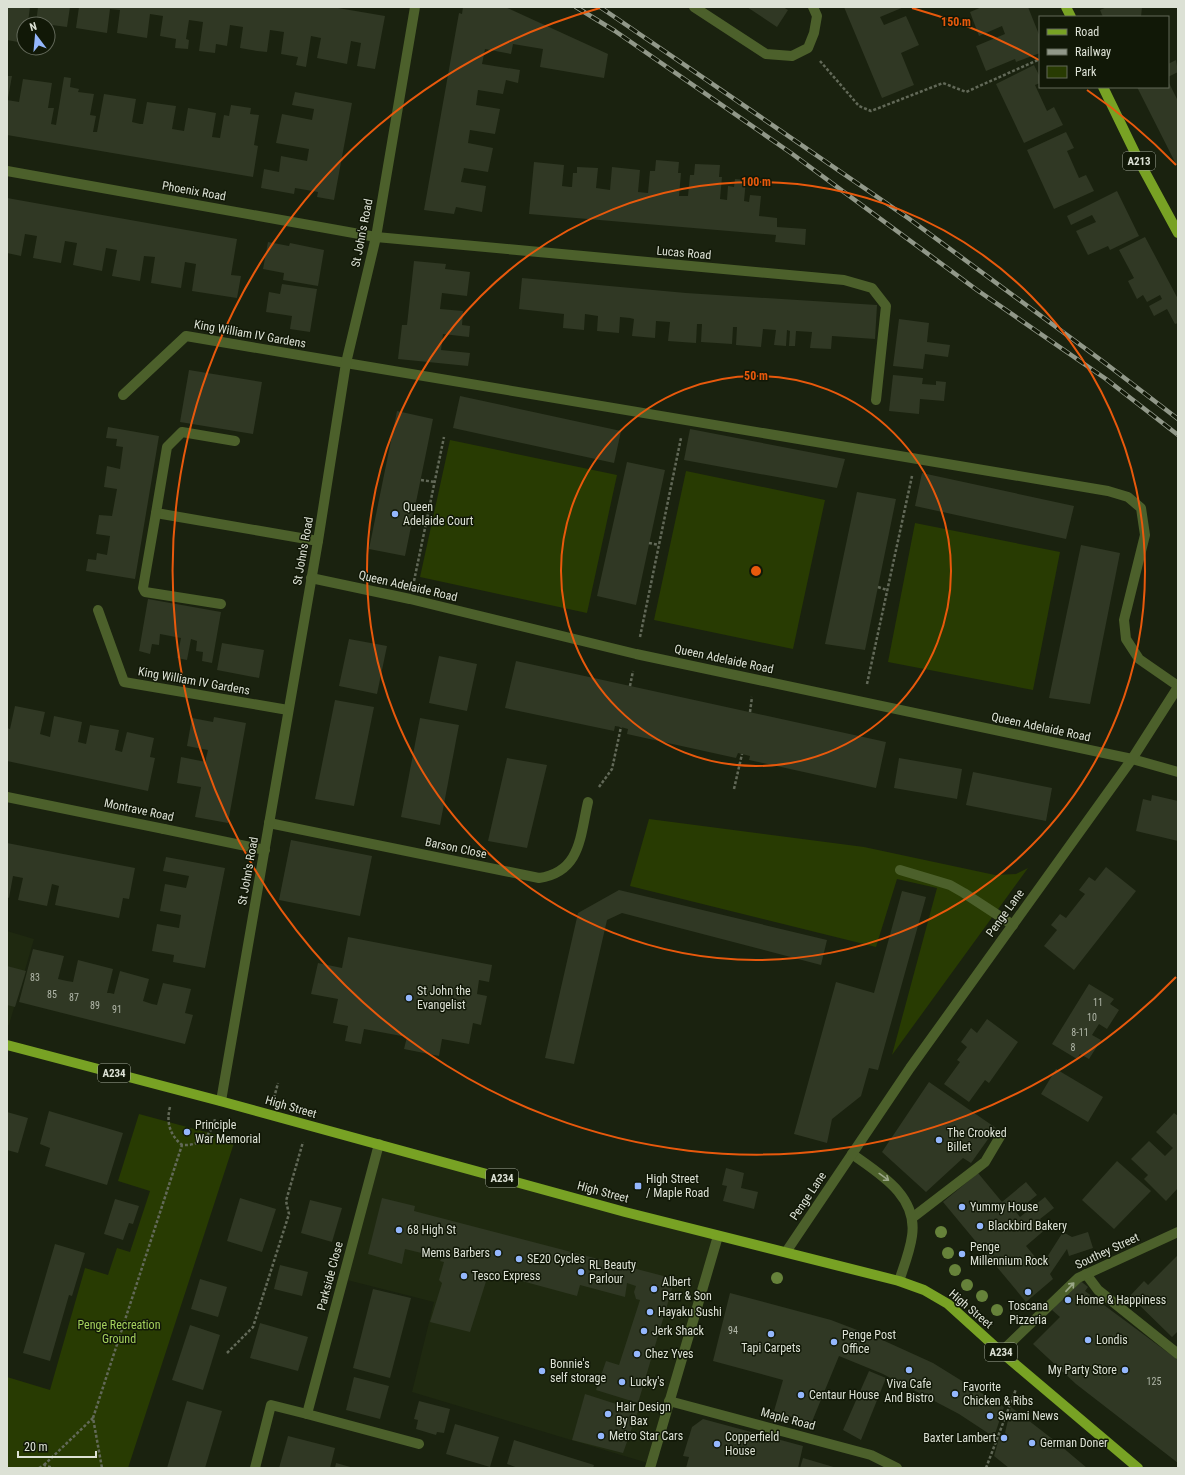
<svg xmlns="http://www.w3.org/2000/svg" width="1185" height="1475" viewBox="0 0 1185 1475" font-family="'Roboto Condensed',sans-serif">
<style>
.built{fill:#1f2910}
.green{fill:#283b02}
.building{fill:#303824}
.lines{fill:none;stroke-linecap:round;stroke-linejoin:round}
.path{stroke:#626958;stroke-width:2.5;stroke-dasharray:3 2;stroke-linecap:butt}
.service{stroke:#4c602b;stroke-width:10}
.pedestrian{stroke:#4c602b;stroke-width:10}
.minor{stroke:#4c602b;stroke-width:10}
.tertiary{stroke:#4c602b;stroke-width:10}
.primary{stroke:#78a224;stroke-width:10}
.rail-casing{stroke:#919889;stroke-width:4.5}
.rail{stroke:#111807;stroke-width:3;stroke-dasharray:9;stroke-linecap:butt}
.tree{fill:#66823a}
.oneway{stroke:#9ba788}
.ring{fill:none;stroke:#e8590c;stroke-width:2}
.poi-dot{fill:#94b7fd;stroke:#111807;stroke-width:1.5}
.labels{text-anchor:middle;stroke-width:3;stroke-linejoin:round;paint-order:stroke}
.number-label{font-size:10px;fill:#b1b7a9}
.shield{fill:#111807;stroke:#9fa597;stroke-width:1}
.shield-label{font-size:11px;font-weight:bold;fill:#dce1d5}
.street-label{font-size:12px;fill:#dce1d5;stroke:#111807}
.poi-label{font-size:12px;fill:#dce1d5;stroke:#111807;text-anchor:start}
.park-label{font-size:12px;fill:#a5d15d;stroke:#111807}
.centre{fill:#e8590c;stroke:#111807;stroke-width:2}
.ring-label{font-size:12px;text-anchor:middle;font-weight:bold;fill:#e8590c;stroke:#111807;stroke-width:3;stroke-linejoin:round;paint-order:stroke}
</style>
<rect width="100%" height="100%" fill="#1a220f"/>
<g class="built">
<path d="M7 931 34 939 9 1025H7Z"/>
<path d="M379 1144 718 1236 651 1464 412 1392 434 1302 343 1279Z"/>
</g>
<g class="green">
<path d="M450 440 617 475 587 613 420 577Z"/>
<path d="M686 471 825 500 793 649 654 620Z"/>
<path d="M915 523 1060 552 1033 690 888 662Z"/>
<path d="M649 819 864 847 995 875 1016 874 1028 868 892 1055 937 888 897 879 876 947 630 886Z"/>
<path d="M139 1114 235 1140 128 1468H7V1377L50 1390 85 1268 108 1275 117 1248 130 1252 150 1191 118 1181Z"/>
</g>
<g class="building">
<path d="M7 7H30L28 22 23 21 18 42 7 40Z"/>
<path d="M38 7H70L67 27 52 25 49 45 48 24H36Z"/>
<path d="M79 7H332L385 16 375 69 357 66 361 43 351 41 347 64 317 58 321 38 311 36 306 67 296 65 298 57 281 54 284 32 270 30 267 52 257 51 240 48 243 27 230 25 227 46 216 44 215 53 199 51 203 22 189 20 186 39 189 40 188 49 175 48 176 39 160 36 163 16 150 14 147 38 117 33 120 10 110 9 107 33 76 28Z"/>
<path d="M463 7H505L608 54 604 78 540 67 543 49 513 44 511 54 485 49 482 64 520 70 518 83 506 80 503 94 478 90 476 105 500 109 495 134 470 130 468 143 493 148 488 172 464 168 461 182 486 186 482 212 456 207 454 214 424 210 459 13 462 14Z"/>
<path d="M747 7H783L788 10 777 27Z"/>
<path d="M844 7H904L880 17 884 25 906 16 919 45 901 53 914 85 882 98Z"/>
<path d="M982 7H1028L1040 37V53L1016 62 1015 59 986 71 976 46 1005 34 1002 26 979 36 970 12Z"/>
<path d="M1107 7H1142L1141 17H1103L1100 10Z"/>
<path d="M1176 60 1178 72 1168 77V64Z"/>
<path d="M1034 65 1040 77V83L1035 85 1047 111 1054 107 1063 125 1024 143 996 84Z"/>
<path d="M7 76H12L8 98H7Z"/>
<path d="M64 77 71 78 70 87 79 89 78 92 94 94 90 115 96 116 93 132H97L104 94 136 99 132 122 140 124H143L147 102 176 106 172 129 184 131 188 108 216 113 212 137 220 138 224 115 229 116 231 105 251 108 250 114 259 115 254 145 258 146 253 177 7 135V100L19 102 23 79 52 83 48 108H54L51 124 56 125Z"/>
<path d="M1168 81 1178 101V168L1137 87H1168Z"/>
<path d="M295 92 352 103 334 200 317 197 318 192 295 188 294 194 261 188 264 169 279 172 281 156 307 161 309 149 276 143 282 114 312 120 314 109 292 105Z"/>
<path d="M1066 132 1074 148 1067 151 1079 178 1086 175 1094 191 1054 209 1027 150Z"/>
<path d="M656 160 679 162 678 173H681L679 196H688L690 175H694L695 164 720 165 719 177H722L720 199 727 200 728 186 734 187 735 179 746 180 744 201 749 202 750 195 761 196 759 216 777 218V227L806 229 805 245 775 242 776 235 529 214 534 162 564 165 562 186 570 187H572L573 173H577V167L598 168 596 188 610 190 612 167 640 170 638 192 648 193 650 171H655Z"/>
<path d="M1117 191 1139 236 1110 250 1108 246 1088 255 1076 231 1096 222 1092 215 1071 225 1067 216Z"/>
<path d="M7 198 237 239 231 275 241 276 237 298 192 291 196 264 185 262 181 288 151 283 155 257 144 256 140 281 112 276 117 250 106 248 102 271 73 265 77 243 65 241 61 263 33 258 37 236 25 234 21 256 7 253Z"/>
<path d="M1145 237 1178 299V323L1175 324 1167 309 1154 316 1149 306 1162 299 1160 295 1147 302 1143 295 1137 299 1128 281 1134 278 1119 250Z"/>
<path d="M268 242 289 246 290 243 324 250 318 286 283 280 284 273 263 269Z"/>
<path d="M414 261 446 264 445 269 470 272 467 296 442 293 440 309 463 311 462 325 470 326 469 337 443 334 441 350 470 353 468 366 398 359 402 325H407Z"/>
<path d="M522 278 686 293 877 305 875 339 832 336 831 349 810 348 812 332 796 331 795 346H789L790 331 787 330 786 346 774 345 776 330 763 329 761 347 736 345 737 327H733L732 344 701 342 702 324H697L696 343 668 341 670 322 656 321 655 338 632 336 634 319 630 318 620 317 619 333 597 331 598 316 585 314 584 330 563 328 564 314 519 309Z"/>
<path d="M282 284 317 289 310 332 290 329 292 316 266 312 269 292 280 294Z"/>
<path d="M899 319 929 323 927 342 950 345 948 357 925 354 923 369 893 366Z"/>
<path d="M189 370 262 382 253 434 180 422Z"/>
<path d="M893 375 923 378 922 384 936 385V381L946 382 944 401 920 399 919 414 889 411Z"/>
<path d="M460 396 621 431 614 463 453 428Z"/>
<path d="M397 411 433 419 405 556 369 549Z"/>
<path d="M108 427 159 436 135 579 86 571 88 559 96 560 97 553 107 555 110 536 96 534 99 515 112 516 117 489 104 487 107 466 120 469 123 447 116 446 117 439 106 438Z"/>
<path d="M690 429 845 459 837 488 684 460Z"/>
<path d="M627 462 665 470 636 605 597 596Z"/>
<path d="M922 473 1074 506 1066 539 915 506Z"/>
<path d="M857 492 896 499 865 650 825 644Z"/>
<path d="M1081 545 1120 553 1090 704 1049 698Z"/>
<path d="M148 599 221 612 212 663 202 661 203 652 196 651 197 641 191 639 187 660 177 658 181 638 160 634 159 645 152 644 150 654 139 651Z"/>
<path d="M349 639 387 646 377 694 339 686Z"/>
<path d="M222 643 264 650 259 678 217 670Z"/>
<path d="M439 656 477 664 467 711 429 703Z"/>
<path d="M516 661 886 742 876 788 749 760 750 756 738 753 736 758 627 734 628 729 621 727 615 726 614 731 505 708Z"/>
<path d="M335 700 374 707 354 806 315 799Z"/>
<path d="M15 706 45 712 40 734 50 737 54 716 82 722 78 742 86 744 90 725 119 730 115 750 122 752 127 732 154 738 150 757 155 758 148 791 7 761V728L10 729Z"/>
<path d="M214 717 246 723 228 823 195 817 201 787 177 783 181 757 206 762V758L208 750 187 746 192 718 213 722Z"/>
<path d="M420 718 459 725 440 825 401 817Z"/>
<path d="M507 758 547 765 527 848 488 841Z"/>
<path d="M899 758 962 769 957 799 894 788Z"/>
<path d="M973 772 1052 788 1046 821 966 805Z"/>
<path d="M1152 795 1178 801V841L1136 831 1143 799 1151 801Z"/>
<path d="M291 840 372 856 360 916 279 900Z"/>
<path d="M7 843 135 868 129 899 123 898 119 918 55 905 59 886 52 884 47 906 18 900 23 878 13 876 9 898 7 897Z"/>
<path d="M166 857 225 868 205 968 173 962 174 955 152 951 157 924 179 928 181 915 160 911 165 884 186 888 189 876 163 871Z"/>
<path d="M1106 867 1136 891 1074 970 1044 946 1057 930 1051 925 1060 914 1066 918 1085 894 1079 890 1089 877 1095 881Z"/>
<path d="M619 890 827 940 821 965 622 913 607 920 574 1064 545 1058 578 913Z"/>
<path d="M902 891 926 897 878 1070 869 1068 861 1096 832 1119 827 1143 794 1134 836 982 874 993Z"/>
<path d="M348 937 492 965 489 982 479 980 477 994 487 996 481 1025 473 1023 469 1044 442 1039 439 1056 404 1049 407 1037 364 1029 361 1044 345 1041 348 1026 333 1023 338 999 311 994 318 963 342 968Z"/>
<path d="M33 949 64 956 58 979 67 981 73 982 78 960 113 969 107 993H110L114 994 120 971 149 979 143 1001 152 1004 157 1005 163 983 191 989 185 1013 193 1015 185 1044 19 1002Z"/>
<path d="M7 966 26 971 15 1007 7 1005Z"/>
<path d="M1089 984 1114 999 1110 1004 1119 1010 1107 1029 1099 1024 1092 1035 1101 1040 1089 1059 1080 1054 1077 1059 1052 1044Z"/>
<path d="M987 1019 1018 1042 989 1083 985 1080 969 1102 944 1084 960 1062 957 1060 967 1047 961 1042 971 1028 977 1033Z"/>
<path d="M1056 1069 1103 1097 1088 1122 1041 1094Z"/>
<path d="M929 1082 996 1128 971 1163 963 1158 926 1192 882 1152Z"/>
<path d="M49 1111 123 1133 107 1185 45 1166 50 1148 40 1144Z"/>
<path d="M7 1112 28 1118 18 1153 7 1150Z"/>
<path d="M1174 1113 1178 1116V1188L1166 1201 1144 1179 1148 1175 1131 1159 1149 1141 1165 1156 1173 1148 1156 1132Z"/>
<path d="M1117 1161 1151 1191 1114 1229 1082 1200Z"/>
<path d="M726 1168 744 1173 741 1188 758 1192 754 1209 723 1201 727 1186 722 1185Z"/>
<path d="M978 1173 1002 1202 1026 1182 1037 1195 1016 1212 1020 1217 1045 1197 1054 1208 1040 1219 1047 1228 1026 1246 1042 1265 1063 1232 1072 1237 1088 1232 1093 1248 1069 1256 1067 1249 1050 1274 1053 1279 1026 1302 943 1202Z"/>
<path d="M240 1198 276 1209 262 1252 227 1241Z"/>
<path d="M382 1198 415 1206 414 1211 675 1279 638 1403 596 1390 606 1361 619 1365 640 1300 636 1299 634 1292 636 1286 627 1283 625 1297 580 1285 577 1296 489 1272 470 1332 430 1322 442 1283 439 1280 444 1262 440 1261 442 1258 405 1249 402 1264 368 1254Z"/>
<path d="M115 1199 139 1206 133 1224 129 1223 123 1240 104 1234Z"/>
<path d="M310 1200 342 1208 332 1242 301 1233Z"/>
<path d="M55 1244 85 1253 72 1296 69 1295 50 1361 23 1353Z"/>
<path d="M1178 1255V1331L1172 1337 1130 1296 1144 1281 1148 1285Z"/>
<path d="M280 1265 308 1272 302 1296 274 1289Z"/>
<path d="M200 1279 227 1287 218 1317 191 1309Z"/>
<path d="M1078 1279 1088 1287 1085 1291 1178 1360V1463L1076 1384 1033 1344 1060 1317 1052 1310Z"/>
<path d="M373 1289 411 1298 390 1378 353 1368Z"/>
<path d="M730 1293 831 1320 878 1338 933 1363 1004 1407 994 1437 959 1414 883 1374 839 1356 811 1424 774 1411 783 1380 713 1361Z"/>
<path d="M260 1323 308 1337 298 1371 250 1358Z"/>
<path d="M190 1325 220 1335 203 1390 172 1380Z"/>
<path d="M869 1371 886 1378 861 1440 843 1430Z"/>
<path d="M354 1377 389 1386 380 1419 346 1410Z"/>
<path d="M585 1394 638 1411 623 1453 572 1440Z"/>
<path d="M187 1401 222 1411 205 1468H167Z"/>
<path d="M419 1401 450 1409 444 1433 437 1432 436 1435 416 1429 418 1420 414 1419Z"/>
<path d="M1011 1407 1055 1441 1087 1468H1009L994 1456 1000 1435 1005 1433Z"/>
<path d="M703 1419 803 1446 798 1468H686L689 1457 683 1456 692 1427Z"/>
<path d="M455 1424 499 1437 490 1467 446 1454Z"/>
<path d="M288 1436 335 1448 330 1468H279Z"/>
<path d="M514 1440 594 1465 593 1468H518L507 1464Z"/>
<path d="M803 1458 837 1468H800Z"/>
<path d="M336 1463 354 1468H335Z"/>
</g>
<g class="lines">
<g class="path">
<path d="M820 61 859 106 871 111 943 83 966 92 1040 59"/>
<path d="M421 480 435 482"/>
<path d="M649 543 659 545"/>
<path d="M414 581 444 437"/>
<path d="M878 587 887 590"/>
<path d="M640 637 681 438"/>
<path d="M867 684 912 476"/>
<path d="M630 686 633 671"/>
<path d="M750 712 752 697"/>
<path d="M599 787 612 769 621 727"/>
<path d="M734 789 742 754"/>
<path d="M274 1098 278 1083"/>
<path d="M170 1107C166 1123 170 1135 182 1145"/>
<path d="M227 1353 253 1327 289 1214 286 1201 303 1142"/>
<path d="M93 1418 182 1145C201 1146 211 1135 215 1119"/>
<path d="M44 1465 93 1418 102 1468"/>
<path d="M39 1468 44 1465 53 1468"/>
<path d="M986 1468 1016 1389"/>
</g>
<g class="service">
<path d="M346 363 1108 491 1128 497 1141 508 1145 535 1124 620 1126 639 1139 659 1178 686"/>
<path d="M235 441 182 432 167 447 156 513 318 541"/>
<path d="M156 513 143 588 145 592 221 604"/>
<path d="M900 870 950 885 964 893 1013 925"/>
<path d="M912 1218 985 1162 1001 1135"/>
<path d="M1086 1274 1098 1290 1178 1354"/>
</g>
<path class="pedestrian" d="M164 829 265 850"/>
<g class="minor">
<path d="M694 7 766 54 792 56 808 48 814 33 817 16 813 7"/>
<path d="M7 171 376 237 844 280 872 288 886 306 876 400"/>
<path d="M123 395 186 336 346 363"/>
<path d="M311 578 410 599 636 654 1132 759 1178 772"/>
<path d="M98 610 124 682 288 710"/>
<path d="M7 797 164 829"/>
<path d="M269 823 539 878C581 872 580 836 588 802"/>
<path d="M221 1101 318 541 346 363 376 237 415 7"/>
<path d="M379 1144 307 1414 419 1444"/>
<path d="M852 1154C880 1174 918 1196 912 1236 910 1251 904 1266 899 1281"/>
<path d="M1001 1352 1078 1278 1178 1232"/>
<path d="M669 1401 871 1455 897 1468"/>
<path d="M255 1468 271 1405 307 1414"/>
</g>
<g class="tertiary">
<path d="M786 1252 910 1068 1132 759 1178 687"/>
<path d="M650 1468 718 1236"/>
</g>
<g class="primary">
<path d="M1066 7 1071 17"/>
<path d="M1103 87 1139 161 1178 233"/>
<path d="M7 1045 220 1101 625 1212 899 1281 924 1290 948 1304 1001 1352 1138 1468"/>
</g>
<g class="rail-casing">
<g id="rail">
<path d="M576 7 615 31 791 153 977 290 1106 379 1178 435"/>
<path d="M600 7 908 218 1105 363 1178 419"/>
</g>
</g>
<use href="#rail" class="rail"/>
</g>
<g class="tree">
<circle cx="941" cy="1232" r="6"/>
<circle cx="948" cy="1253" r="6"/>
<circle cx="955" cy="1270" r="6"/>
<circle cx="777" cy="1278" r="6"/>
<circle cx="967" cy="1285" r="6"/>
<circle cx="982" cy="1296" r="6"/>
<circle cx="997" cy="1310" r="6"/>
</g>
<defs><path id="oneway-shaft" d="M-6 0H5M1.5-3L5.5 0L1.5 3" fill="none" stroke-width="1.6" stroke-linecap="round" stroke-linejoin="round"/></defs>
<g class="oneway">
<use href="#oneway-shaft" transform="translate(884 1177) rotate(36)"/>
<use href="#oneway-shaft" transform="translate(1070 1287) rotate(-47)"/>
</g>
<g class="ring">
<circle cx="756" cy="571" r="195"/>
<circle cx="756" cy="571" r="389"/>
<path d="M1176 977A584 584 0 1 1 600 8M912 8A584 584 0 0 1 1039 60M1087 90A584 584 0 0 1 1176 165"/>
</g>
<g class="poi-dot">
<circle cx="395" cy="514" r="4"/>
<circle cx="409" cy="998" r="4"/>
<circle cx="187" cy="1132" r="4"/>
<circle cx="939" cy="1140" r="4"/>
<rect x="634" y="1182" width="8" height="8" rx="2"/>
<circle cx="962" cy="1207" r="4"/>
<circle cx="980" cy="1226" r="4"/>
<circle cx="399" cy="1230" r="4"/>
<circle cx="498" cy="1253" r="4"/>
<circle cx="962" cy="1254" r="4"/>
<circle cx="519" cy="1259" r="4"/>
<circle cx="581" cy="1272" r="4"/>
<circle cx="464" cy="1276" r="4"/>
<circle cx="654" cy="1289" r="4"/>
<circle cx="1028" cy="1292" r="4"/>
<circle cx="1068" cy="1300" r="4"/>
<circle cx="650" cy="1312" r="4"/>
<circle cx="644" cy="1331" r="4"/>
<circle cx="771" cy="1334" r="4"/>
<circle cx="1088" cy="1340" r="4"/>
<circle cx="834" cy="1342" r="4"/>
<circle cx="637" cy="1354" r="4"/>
<circle cx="909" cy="1370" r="4"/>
<circle cx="1125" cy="1370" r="4"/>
<circle cx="542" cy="1371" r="4"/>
<circle cx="622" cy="1382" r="4"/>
<circle cx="955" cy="1394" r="4"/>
<circle cx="801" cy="1395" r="4"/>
<circle cx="608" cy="1414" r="4"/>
<circle cx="990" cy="1416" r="4"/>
<circle cx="601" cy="1436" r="4"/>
<circle cx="1004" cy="1438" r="4"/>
<circle cx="1032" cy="1443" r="4"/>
<circle cx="717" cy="1444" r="4"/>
</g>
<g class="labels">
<g class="number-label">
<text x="35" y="981">83</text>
<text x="52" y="998">85</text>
<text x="74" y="1001">87</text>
<text x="1098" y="1006">11</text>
<text x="95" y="1009">89</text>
<text x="117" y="1013">91</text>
<text x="1092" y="1021">10</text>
<text x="1080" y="1036">8-11</text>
<text x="1073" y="1051">8</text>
<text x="733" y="1334">94</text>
<text x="1154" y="1385">125</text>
</g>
<g class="shield">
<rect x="1123" y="152" width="32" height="18" rx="3"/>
<rect x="98" y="1064" width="32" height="18" rx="3"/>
<rect x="486" y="1169" width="32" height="18" rx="3"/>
<rect x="985" y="1343" width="32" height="18" rx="3"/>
</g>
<g class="shield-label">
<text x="1139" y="165">A213</text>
<text x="114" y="1077">A234</text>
<text x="502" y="1182">A234</text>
<text x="1001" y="1356">A234</text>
</g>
<g class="street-label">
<text transform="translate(194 191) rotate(10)" y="4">Phoenix Road</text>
<text transform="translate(362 233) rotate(-79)" y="4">St John's Road</text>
<text transform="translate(684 253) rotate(5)" y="4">Lucas Road</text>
<text transform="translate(250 334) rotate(10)" y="4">King William IV Gardens</text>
<text transform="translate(303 551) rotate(-80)" y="4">St John's Road</text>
<text transform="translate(408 586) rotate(13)" y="4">Queen Adelaide Road</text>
<text transform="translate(724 659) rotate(12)" y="4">Queen Adelaide Road</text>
<text transform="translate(194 681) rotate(10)" y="4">King William IV Gardens</text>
<text transform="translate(1041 727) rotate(12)" y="4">Queen Adelaide Road</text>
<text transform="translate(139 810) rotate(12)" y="4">Montrave Road</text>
<text transform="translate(456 848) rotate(12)" y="4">Barson Close</text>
<text transform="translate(248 871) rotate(-80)" y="4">St John's Road</text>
<text transform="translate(1005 913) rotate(-54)" y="4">Penge Lane</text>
<text transform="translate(291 1107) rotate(16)" y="4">High Street</text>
<text transform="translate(603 1192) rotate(15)" y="4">High Street</text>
<text transform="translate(808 1196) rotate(-56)" y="4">Penge Lane</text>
<text transform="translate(1107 1251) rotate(-25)" y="4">Southey Street</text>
<text transform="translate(330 1276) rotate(-75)" y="4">Parkside Close</text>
<text transform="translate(971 1309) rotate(40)" y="4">High Street</text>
<text transform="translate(788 1419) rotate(15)" y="4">Maple Road</text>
</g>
<g class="poi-label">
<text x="403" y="511">Queen<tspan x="403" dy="14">Adelaide Court</tspan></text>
<text x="417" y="995">St John the<tspan x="417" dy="14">Evangelist</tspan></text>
<text x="195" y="1129">Principle<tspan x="195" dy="14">War Memorial</tspan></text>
<text x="947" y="1137">The Crooked<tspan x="947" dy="14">Billet</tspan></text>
<text x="646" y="1183">High Street<tspan x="646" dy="14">/ Maple Road</tspan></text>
<text x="970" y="1211">Yummy House</text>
<text x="988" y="1230">Blackbird Bakery</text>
<text x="407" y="1234">68 High St</text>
<text x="970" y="1251">Penge<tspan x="970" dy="14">Millennium Rock</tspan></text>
<text x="490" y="1257" text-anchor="end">Mems Barbers</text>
<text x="527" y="1263">SE20 Cycles</text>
<text x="589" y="1269">RL Beauty<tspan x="589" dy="14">Parlour</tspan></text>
<text x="472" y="1280">Tesco Express</text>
<text x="662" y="1286">Albert<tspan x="662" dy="14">Parr &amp; Son</tspan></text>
<text x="1076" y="1304">Home &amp; Happiness</text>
<text x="1028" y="1310" text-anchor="middle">Toscana<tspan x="1028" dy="14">Pizzeria</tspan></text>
<text x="658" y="1316">Hayaku Sushi</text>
<text x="652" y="1335">Jerk Shack</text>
<text x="842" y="1339">Penge Post<tspan x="842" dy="14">Office</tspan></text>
<text x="1096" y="1344">Londis</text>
<text x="771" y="1352" text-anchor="middle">Tapi Carpets</text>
<text x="645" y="1358">Chez Yves</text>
<text x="550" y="1368">Bonnie's<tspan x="550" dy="14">self storage</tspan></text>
<text x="1117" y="1374" text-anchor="end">My Party Store</text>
<text x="630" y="1386">Lucky's</text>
<text x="909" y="1388" text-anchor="middle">Viva Cafe<tspan x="909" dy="14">And Bistro</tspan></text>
<text x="963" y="1391">Favorite<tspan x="963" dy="14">Chicken &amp; Ribs</tspan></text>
<text x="809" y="1399">Centaur House</text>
<text x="616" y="1411">Hair Design<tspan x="616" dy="14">By Bax</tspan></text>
<text x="998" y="1420">Swami News</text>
<text x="609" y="1440">Metro Star Cars</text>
<text x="725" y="1441">Copperfield<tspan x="725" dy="14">House</tspan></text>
<text x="996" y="1442" text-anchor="end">Baxter Lambert</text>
<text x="1040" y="1447">German Doner</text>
</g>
<g class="park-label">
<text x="119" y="1329">Penge Recreation<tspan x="119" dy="14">Ground</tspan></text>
</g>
</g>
<circle cx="756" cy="571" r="6" class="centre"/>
<g class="ring-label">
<text x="956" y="26">150 m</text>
<text x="756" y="186">100 m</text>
<text x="756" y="380">50 m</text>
</g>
<rect width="1185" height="1475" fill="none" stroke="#dce1d5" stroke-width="16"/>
<rect x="1039" y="16" width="130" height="72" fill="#111807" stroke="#626859"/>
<rect x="1047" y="29" width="20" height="6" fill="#78a224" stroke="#626859"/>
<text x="1075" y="36" font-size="12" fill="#dce1d5">Road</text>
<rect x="1047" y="49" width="20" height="6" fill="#919889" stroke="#626859"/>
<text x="1075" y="56" font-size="12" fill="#dce1d5">Railway</text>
<rect x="1047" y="66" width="20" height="12" fill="#283b02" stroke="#626859"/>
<text x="1075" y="76" font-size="12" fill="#dce1d5">Park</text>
<g transform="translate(36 36) rotate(344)"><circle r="19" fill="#111807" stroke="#626859"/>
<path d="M0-3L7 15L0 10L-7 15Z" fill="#94b7fd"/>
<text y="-6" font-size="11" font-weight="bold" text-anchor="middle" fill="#dce1d5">N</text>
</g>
<path d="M18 1451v6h78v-6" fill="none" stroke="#dce1d5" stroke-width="2"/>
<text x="24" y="1451" font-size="12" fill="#dce1d5" stroke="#111807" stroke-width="3" paint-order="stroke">20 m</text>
</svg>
